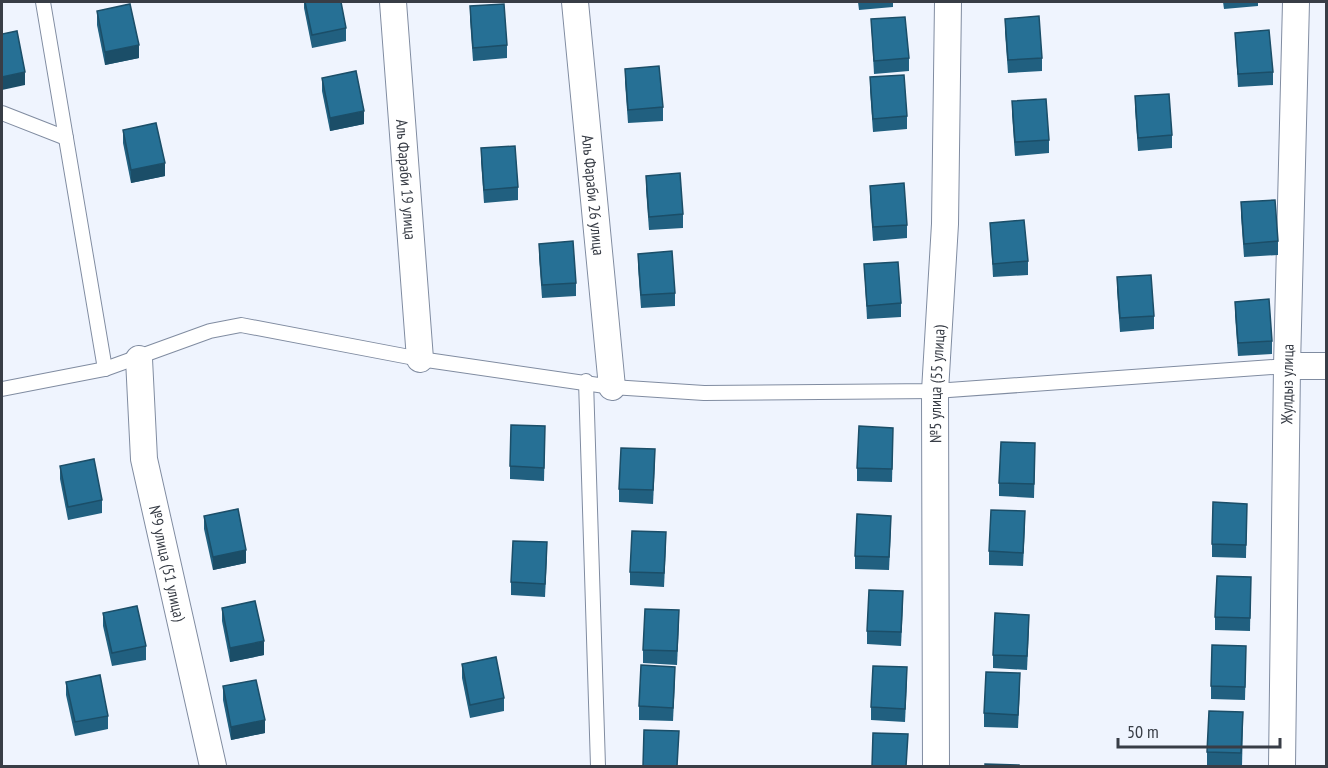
<svg xmlns="http://www.w3.org/2000/svg" width="1328" height="768" viewBox="0 0 1328 768" font-family="'PT Sans Narrow',sans-serif">
<style>
.lines{fill:none;stroke-linecap:round;stroke-linejoin:round}
.service-casing{stroke:#808ca1;stroke-width:16}
.minor-casing{stroke:#808ca1;stroke-width:28}
.service{stroke:#fff;stroke-width:14}
.minor{stroke:#fff;stroke-width:26}
.wall{fill:#216080}
.shaded-wall{fill:#1b4e68}
.building{fill:#267095;stroke:#1b4e68;stroke-width:1.5}
.labels{text-anchor:middle;stroke-width:6;stroke-linejoin:round;paint-order:stroke}
.street-label{font-size:16px;fill:#383d46;stroke:#eff4fe}
</style>
<rect width="100%" height="100%" fill="#eff4fe"/>
<g class="lines">
<g class="service-casing">
<g id="service">
<path d="M43 2 105 369"/>
<path d="M2 113 66 138"/>
<path d="M586 381 598 766"/>
<path d="M2 389 105 369 210 331 241 325 420 359 612 387 704 393 935 391 1287 366"/>
</g>
</g>
<g class="minor-casing">
<g id="minor">
<path id="s1" d="M393 2 420 359"/>
<path id="s2" d="M575 2 612 387"/>
<path id="s3" d="M139 359 144 459 213 766"/>
<path d="M1287 366H1326"/>
<path id="s4" d="M936 766 935 391 945 224 948 2"/>
<path id="s5" d="M1282 766 1287 366 1296 2"/>
</g>
</g>
<use href="#service" class="service"/>
<use href="#minor" class="minor"/>
</g>
<g class="wall">
<path d="M304 2H341L346 28V41L312 48 304 8Z"/>
<path d="M858 2H893V7L859 10Z"/>
<path d="M1223 2H1258V6L1224 9Z"/>
<path d="M470 6 507 45V58L473 61 470 20Z"/>
<path d="M97 11 139 58 105 65 97 25Z"/>
<path d="M871 19 909 58V71L874 74Z"/>
<path d="M1005 19 1042 58V71L1008 73 1005 32Z"/>
<path d="M1235 33 1273 72V85L1238 87Z"/>
<path d="M625 69 663 107V121L628 123 625 82Z"/>
<path d="M870 77 907 116V129L873 132 870 90Z"/>
<path d="M322 78 364 124 330 131 322 91Z"/>
<path d="M1135 96 1172 135V148L1138 151 1135 109Z"/>
<path d="M1012 101 1049 140V153L1015 156 1012 114Z"/>
<path d="M123 130 165 176 131 183 123 143Z"/>
<path d="M481 148 518 187V200L484 203 481 161Z"/>
<path d="M646 176 683 214V228L649 230 646 189Z"/>
<path d="M870 186 907 225V238L873 241 870 199Z"/>
<path d="M1241 202 1278 241V255L1244 257 1241 216Z"/>
<path d="M990 223 1028 261V275L993 277Z"/>
<path d="M539 244 576 283V296L542 298 539 257Z"/>
<path d="M638 254 675 293V306L641 308 638 267Z"/>
<path d="M864 264 901 303V317L867 319Z"/>
<path d="M1117 277 1154 316V329L1120 332 1117 290Z"/>
<path d="M1235 302 1272 341V354L1238 356 1235 315Z"/>
<path d="M545 440 544 481 510 479V466Z"/>
<path d="M893 441 892 482 857 481V468Z"/>
<path d="M1035 456 1034 498 999 496V483Z"/>
<path d="M655 462 653 504 619 502V489Z"/>
<path d="M60 466 102 500V513L68 520 60 479Z"/>
<path d="M1247 504 1246 558 1212 557V544Z"/>
<path d="M204 516 246 563 213 570 204 529Z"/>
<path d="M1025 525 1023 566 989 565V551Z"/>
<path d="M891 529 889 570 855 569V556Z"/>
<path d="M666 545 664 587 630 585V572Z"/>
<path d="M547 556 545 597 511 595V582Z"/>
<path d="M1251 577 1250 631 1215 630V617Z"/>
<path d="M903 604 901 646 867 644V631Z"/>
<path d="M222 608 264 655 230 662 222 621Z"/>
<path d="M103 613 146 646V660L112 666 103 626Z"/>
<path d="M679 623 677 665 643 663V650Z"/>
<path d="M1029 628 1027 670 993 668V655Z"/>
<path d="M1246 659 1245 700 1211 699V686Z"/>
<path d="M462 664 504 698V711L470 718 462 678Z"/>
<path d="M675 680 673 721 639 720V706Z"/>
<path d="M907 680 905 722 871 720V707Z"/>
<path d="M66 682 108 716V729L75 736 66 695Z"/>
<path d="M223 686 265 733 231 740 223 700Z"/>
<path d="M1020 687 1018 728 984 727V713Z"/>
<path d="M1243 725 1242 766 1207 765V752Z"/>
</g>
<g class="shaded-wall">
<path d="M139 45V58L105 65V52Z"/>
<path d="M25 72V85L2 90V77Z"/>
<path d="M364 111V124L330 131V118Z"/>
<path d="M165 163V176L131 183V170Z"/>
<path d="M246 550V563L213 570V557Z"/>
<path d="M264 641V655L230 662V648Z"/>
<path d="M265 720V733L231 740V727Z"/>
</g>
<g class="building">
<path d="M305 2H341L346 28 312 35Z"/>
<path d="M130 4 139 45 105 52 97 11Z"/>
<path d="M504 4 507 45 473 48 470 6Z"/>
<path d="M1039 16 1042 58 1008 60 1005 19Z"/>
<path d="M905 17 909 58 874 61 871 19Z"/>
<path d="M1269 30 1273 72 1238 74 1235 33Z"/>
<path d="M17 31 25 72 2 77V34Z"/>
<path d="M659 66 663 107 628 110 625 69Z"/>
<path d="M356 71 364 111 330 118 322 78Z"/>
<path d="M904 75 907 116 873 119 870 77Z"/>
<path d="M1169 94 1172 135 1138 138 1135 96Z"/>
<path d="M1046 99 1049 140 1015 142 1012 101Z"/>
<path d="M156 123 165 163 131 170 123 130Z"/>
<path d="M515 146 518 187 484 190 481 148Z"/>
<path d="M680 173 683 214 649 217 646 176Z"/>
<path d="M904 183 907 225 873 227 870 186Z"/>
<path d="M1275 200 1278 241 1244 244 1241 202Z"/>
<path d="M1024 220 1028 261 993 264 990 223Z"/>
<path d="M573 241 576 283 542 285 539 244Z"/>
<path d="M672 251 675 293 641 295 638 254Z"/>
<path d="M898 262 901 303 867 306 864 264Z"/>
<path d="M1151 275 1154 316 1120 318 1117 277Z"/>
<path d="M1269 299 1272 341 1238 343 1235 302Z"/>
<path d="M511 425 545 426 544 468 510 466Z"/>
<path d="M859 426 893 428 892 469 857 468Z"/>
<path d="M1001 442 1035 443 1034 484 999 483Z"/>
<path d="M621 448 655 449 653 490 619 489Z"/>
<path d="M94 459 102 500 68 507 60 466Z"/>
<path d="M1213 502 1247 504 1246 545 1212 544Z"/>
<path d="M238 509 246 550 213 557 204 516Z"/>
<path d="M991 510 1025 511 1023 553 989 551Z"/>
<path d="M857 514 891 516 889 557 855 556Z"/>
<path d="M632 531 666 532 664 573 630 572Z"/>
<path d="M513 541 547 542 545 584 511 582Z"/>
<path d="M1217 576 1251 577 1250 618 1215 617Z"/>
<path d="M869 590 903 591 901 632 867 631Z"/>
<path d="M255 601 264 641 230 648 222 608Z"/>
<path d="M137 606 146 646 112 653 103 613Z"/>
<path d="M645 609 679 610 677 651 643 650Z"/>
<path d="M995 613 1029 615 1027 656 993 655Z"/>
<path d="M1212 645 1246 646 1245 687 1211 686Z"/>
<path d="M496 657 504 698 470 705 462 664Z"/>
<path d="M641 665 675 667 673 708 639 706Z"/>
<path d="M873 666 907 667 905 709 871 707Z"/>
<path d="M986 672 1020 673 1018 715 984 713Z"/>
<path d="M100 675 108 716 75 722 66 682Z"/>
<path d="M256 680 265 720 231 727 223 686Z"/>
<path d="M1209 711 1243 712 1241 753 1207 752Z"/>
<path d="M644 730 679 731 677 766H643Z"/>
<path d="M873 733 908 734 906 766H872Z"/>
<path d="M985 764 1019 765V766H985Z"/>
</g>
<g class="labels">
<g class="street-label">
<text dy="6" stroke="none"><textPath href="#s1" startOffset="178">Аль Фараби 19 улица</textPath></text>
<text dy="6" stroke="none"><textPath href="#s2" startOffset="194">Аль Фараби 26 улица</textPath></text>
<text dy="6" stroke="none"><textPath href="#s4" startOffset="382">№5 улица (55 улица)</textPath></text>
<text dy="6" stroke="none"><textPath href="#s5" startOffset="382">Жулдыз улица</textPath></text>
<text dy="6" stroke="none"><textPath href="#s3" startOffset="207">№9 улица (51 улица)</textPath></text>
</g>
</g>
<rect width="1328" height="768" fill="none" stroke="#383d46" stroke-width="6"/>
<path d="M1118 738v9h162v-9" fill="none" stroke="#383d46" stroke-width="3"/>
<text x="1127" y="738" font-size="18" fill="#383d46" stroke="#eff4fe" stroke-width="4.5" paint-order="stroke">50 m</text>
</svg>
